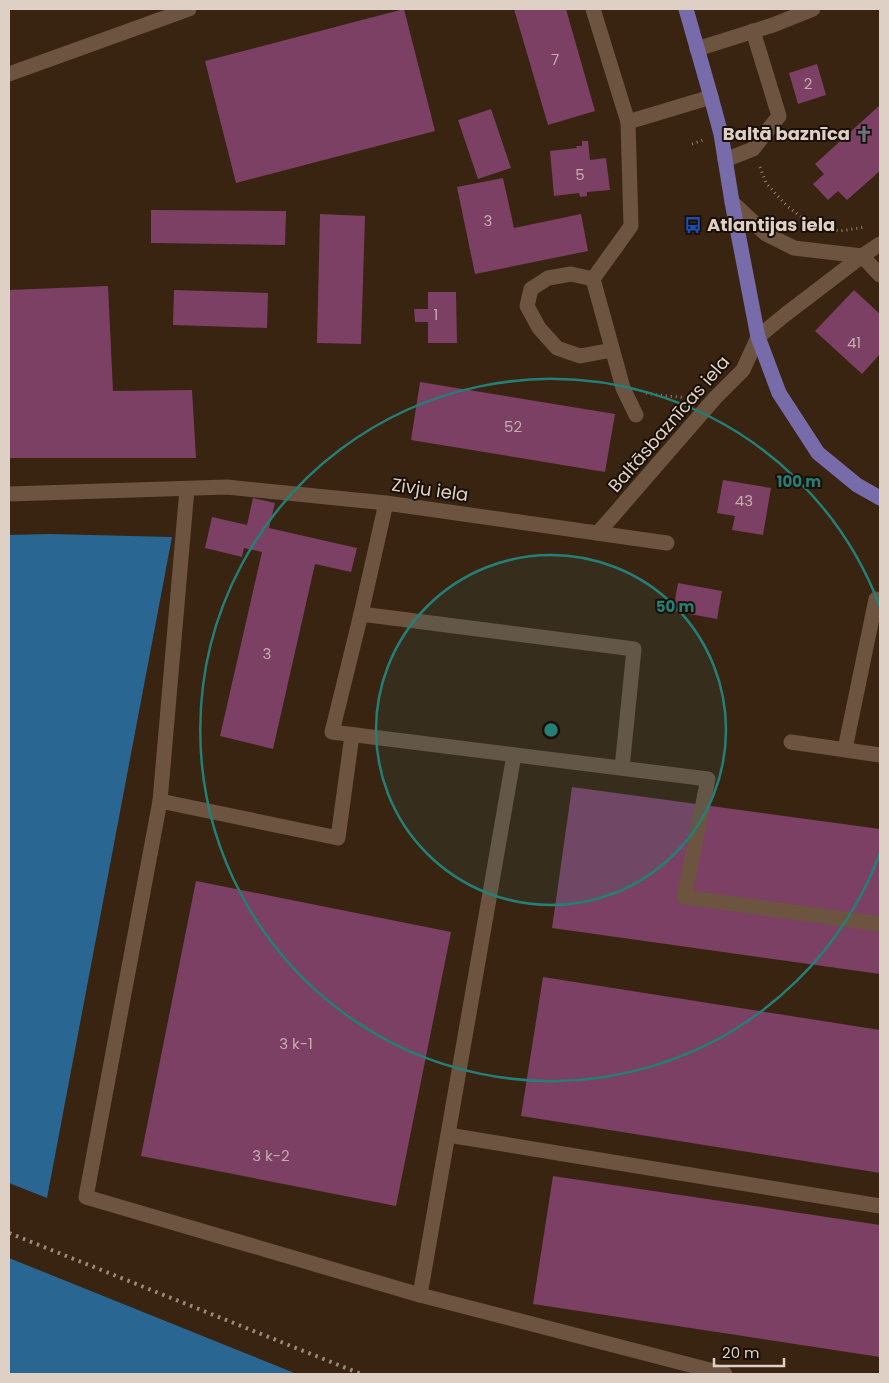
<svg xmlns="http://www.w3.org/2000/svg" width="889" height="1383" viewBox="0 0 889 1383" font-family="Poppins,sans-serif">
<style>
.water{fill:#296792}
.building{fill:#7b4063}
.lines{fill:none;stroke-linecap:round;stroke-linejoin:round}
.path{stroke:#938173;stroke-width:3;stroke-dasharray:1 4;stroke-linecap:butt}
.minor{stroke:#6d5441;stroke-width:15}
.major{stroke:#786ba9;stroke-width:15}
.rail{stroke:#9c8a7d;stroke-width:4;stroke-dasharray:2.5 5;stroke-linecap:butt}
.ring{fill:none;stroke:#247f77;stroke-width:2.5}
.labels{text-anchor:middle;stroke-width:4;stroke-linejoin:round;paint-order:stroke}
.number-label{font-size:15px;fill:#c6acad}
.poi-label{font-size:18px;font-weight:bold;fill:#dfd0c6;stroke:#190f07;text-anchor:end}
.street-label{font-size:18px;fill:#dfd0c6;stroke:#190f07}
.centre{fill:#247f77;stroke:#190f07;stroke-width:2.5}
.ring-label{font-size:15px;text-anchor:middle;font-weight:bold;fill:#247f77;stroke:#190f07;stroke-width:4;stroke-linejoin:round;paint-order:stroke}
</style>
<rect width="100%" height="100%" fill="#392311"/>
<g class="water">
<path d="M50 534 172 537 47 1198 9 1183V535Z"/>
<path d="M9 1258 297 1374H9Z"/>
</g>
<g class="building">
<path d="M404 9 435 131 236 183 205 61Z"/>
<path d="M514 9H566L595 111 548 125Z"/>
<path d="M817 64 826 95 798 104 789 73Z"/>
<path d="M880 105V171L847 200 838 191 828 200 813 184 824 174 815 164Z"/>
<path d="M491 109 511 168 478 179 458 120Z"/>
<path d="M582 141H588L590 160 606 158 610 190 587 192V196L580 197 579 193 554 196 550 151 577 148 576 146H582Z"/>
<path d="M503 178 514 228 581 214 588 251 475 274 457 187Z"/>
<path d="M151 210 286 211 285 245 151 243Z"/>
<path d="M320 214 365 216 361 344 317 343Z"/>
<path d="M108 286 113 391 192 390 196 458H9V290Z"/>
<path d="M174 290 268 293 267 328 173 325Z"/>
<path d="M854 290 880 314V354L862 374 815 331Z"/>
<path d="M428 292H456L457 343H428V322H415L414 309H428Z"/>
<path d="M420 382 615 414 605 472 411 440Z"/>
<path d="M723 480 771 488 763 535 732 530 735 516 717 513Z"/>
<path d="M253 498 275 503 269 528 357 548 351 572 315 564 273 749 220 736 262 552 244 548 242 557 205 548 212 517 247 525Z"/>
<path d="M678 583 722 591 717 619 673 611Z"/>
<path d="M572 787 880 829V974L552 928Z"/>
<path d="M196 881 451 932 396 1206 141 1156Z"/>
<path d="M543 977 880 1030V1173L521 1116Z"/>
<path d="M553 1176 880 1225V1357L533 1304Z"/>
</g>
<g class="lines">
<g class="path">
<path d="M692 144 703 140"/>
<path d="M760 167 766 183 787 206 813 226 840 231 866 227"/>
<path d="M646 393 657 395 689 398"/>
</g>
<g class="minor">
<path d="M593 9 628 122"/>
<path d="M697 49 773 25 813 9"/>
<path d="M9 74 189 9"/>
<path d="M725 160 753 149 779 116 753 31"/>
<path d="M732 202 766 234 794 248 862 256"/>
<path d="M862 256 880 275"/>
<path d="M593 279 571 274 548 278 531 289 527 306 539 328 557 348 580 356 612 350"/>
<path d="M636 415 623 388 593 279 631 226 628 122 711 97"/>
<path d="M9 494 227 487 386 503 667 543"/>
<path d="M598 533 715 398 743 370 758 337 786 314 862 256 880 244"/>
<path d="M361 614 386 503"/>
<path d="M352 735 338 838 160 801 86 1197 420 1295"/>
<path d="M791 742 880 755"/>
<path d="M845 749 876 599"/>
<path d="M514 755 420 1295 725 1374"/>
<path d="M622 768 634 649 361 614 332 732 708 779 684 897 880 924"/>
<path d="M160 801 187 489"/>
<path d="M448 1135 880 1206"/>
</g>
<path class="major" d="M686 9 711 97 721 134 732 202 758 337 779 393 818 453 857 485 880 498"/>
<path class="rail" d="M9 1233 361 1374"/>
</g>
<circle cx="551" cy="730" r="175" fill="#247f77" fill-opacity=".12"/>
<g class="ring">
<circle cx="551" cy="730" r="175"/>
<path d="M880 853A351 351 0 1 1 880 607"/>
</g>
<defs>
<g id="church-bare" transform="scale(1.35)"><path d="M-1.2-6h2.4v3.5h3.3v2.4h-3.3V6h-2.4V-.1h-3.3v-2.4h3.3Z" fill="#6b7280" stroke="#190f07" stroke-width="2.5" paint-order="stroke"/></g>
<g id="bus-bare" transform="scale(1.35)"><path d="M-5-6H5V4H4V6H2V4H-2V6H-4V4H-5ZM-3.5-4V0h7V-4ZM-3.5 1.2v1.5H-2V1.2ZM2 1.2v1.5H3.5V1.2Z" fill="#1a4fb4" stroke="#190f07" stroke-width="2.5" paint-order="stroke"/></g>
</defs>
<g fill-rule="evenodd">
<use href="#church-bare" x="864" y="134"/>
<use href="#bus-bare" x="693" y="225"/>
</g>
<g class="labels">
<g class="number-label">
<text x="555" y="65">7</text>
<text x="808" y="89">2</text>
<text x="580" y="180">5</text>
<text x="488" y="226">3</text>
<text x="436" y="320">1</text>
<text x="854" y="348">41</text>
<text x="513" y="432">52</text>
<text x="744" y="506">43</text>
<text x="267" y="659">3</text>
<text x="296" y="1049">3 k-1</text>
<text x="271" y="1161">3 k-2</text>
</g>
<g class="poi-label">
<text x="850" y="140">Baltā baznīca</text>
<text x="707" y="231" text-anchor="start">Atlantijas iela</text>
</g>
<g class="street-label">
<text transform="translate(669 424) rotate(-49)" y="6">Baltāsbaznīcas iela</text>
<text transform="translate(430 490) rotate(8)" y="6">Zivju iela</text>
</g>
</g>
<circle cx="551" cy="730" r="8" class="centre"/>
<g class="ring-label">
<text x="799" y="487">100 m</text>
<text x="675" y="612">50 m</text>
</g>
<rect width="889" height="1383" fill="none" stroke="#dfd0c6" stroke-width="20"/>
<path d="M714 1358v8h70v-8" fill="none" stroke="#dfd0c6" stroke-width="2.5"/>
<text x="722" y="1358" font-size="15" fill="#dfd0c6" stroke="#190f07" stroke-width="4" paint-order="stroke">20 m</text>
</svg>
